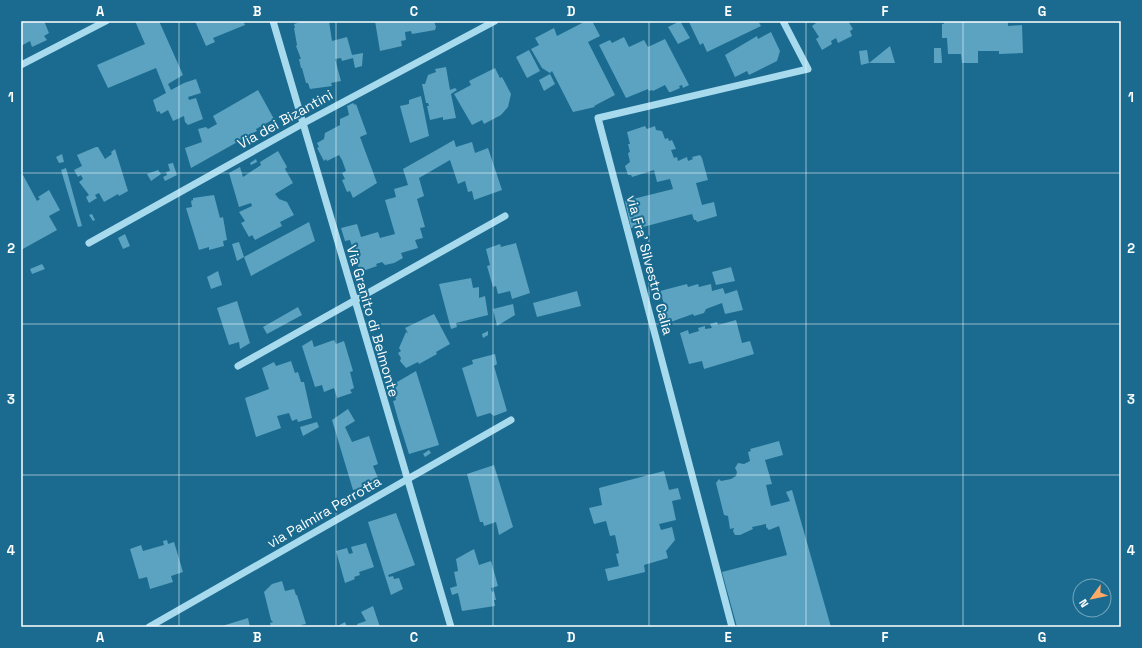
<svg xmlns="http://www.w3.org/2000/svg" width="1142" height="648" viewBox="0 0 1142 648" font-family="'Space Grotesk',sans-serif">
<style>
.building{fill:#5ca3c1}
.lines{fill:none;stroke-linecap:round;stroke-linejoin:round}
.minor{stroke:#a8daee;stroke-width:7}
.grid{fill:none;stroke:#fff;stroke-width:1;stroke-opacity:0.55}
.labels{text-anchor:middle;stroke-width:4;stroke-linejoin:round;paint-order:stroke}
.street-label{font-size:14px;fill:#fff;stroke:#1a6b8f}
.neatline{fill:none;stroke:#fff;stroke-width:1.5}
.grid-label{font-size:13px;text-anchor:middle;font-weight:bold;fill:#fff}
</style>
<rect width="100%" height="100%" fill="#1a6b8f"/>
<g class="building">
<path d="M21 21H44L49 33 44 36 47 40 32 47 30 41 21 46Z"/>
<path d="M135 21H159L183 75 168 84 171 90 184 83 196 79 201 93 188 97 189 100 196 98 203 119 188 125 185 122 184 116 173 121 168 110 161 114 159 111 157 112 153 100 166 93 156 68 108 88 97 65 145 44Z"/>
<path d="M195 21H243L245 25 213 38 215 42 206 46Z"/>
<path d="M304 21H329L332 41 347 37 352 55 363 53 362 66 355 68 353 58 342 61 341 58 335 59 341 81 331 83 332 86 310 89 308 83H306L302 68H301L299 59H301L296 46 297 45 294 28H295L294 24Z"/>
<path d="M375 21H434L436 27 435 30 412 34 411 31 405 32 406 40 401 41 402 46 380 51Z"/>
<path d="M586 21H592L600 36 588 42 615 95 594 106 595 107 573 112 552 71 550 73 542 68 531 49 539 45 535 38 554 28 557 36Z"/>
<path d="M680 21 690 38 678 44 668 27Z"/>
<path d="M691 21H758L761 26 707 52 703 43 700 45 689 22Z"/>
<path d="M811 21H848L853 29 850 31 852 36 838 43 836 38 831 41 832 44 822 50 816 39 819 37 812 26 816 23Z"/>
<path d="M943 21H1008V26L1022 25 1023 53 999 54V51H978V63H962L961 54H948L947 38H942V24H944Z"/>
<path d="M771 32 780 51 777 61 749 75 747 71 735 77 725 55 757 36 758 39Z"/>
<path d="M624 37 629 47 644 40 648 47 665 39 689 85 683 88 682 85 679 86 680 88 671 92H669L665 85 653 91 652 90 649 91 648 89 626 98 599 45 610 40 612 43Z"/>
<path d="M890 46 895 63H869Z"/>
<path d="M934 48H941L942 63H934Z"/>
<path d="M529 50 540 71 527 78 516 57Z"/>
<path d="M867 50 869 63 861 65 859 51Z"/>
<path d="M446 67 450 90 455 88 457 90 451 94 456 118 443 120V117L430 120 427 106H429L428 103H426L422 84H425L428 75 436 72 435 69Z"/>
<path d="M495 68 500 78 502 77 511 94 508 107 501 115 484 124 482 120 472 125 454 94 471 85 469 81Z"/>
<path d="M550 74 555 84 544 91 539 80Z"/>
<path d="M258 90 274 119 256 129 257 131 240 139 241 140 191 168 185 148 202 142 198 129 206 127 208 129 217 124 213 116Z"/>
<path d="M421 96 429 136 410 143 400 106 409 104V100Z"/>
<path d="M353 103 355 105 356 104 367 134 360 137 377 183 353 198 350 191 347 192 342 180 345 179 342 173 346 171 342 160 339 155 327 161 326 159 324 161 317 148 319 147 317 143 324 139 325 133 340 125V119L349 115 347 106Z"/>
<path d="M645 126 647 129 655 126 656 130 662 131 665 139 668 138 669 141 672 140 676 149 671 150 674 158 677 157 678 161 687 157 688 161 693 159 692 157 700 155 702 158 708 180 696 183 702 205 714 202 717 216 697 222 696 220H694L692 214 643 227 642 225 631 228 625 201 673 189 670 179 657 182 654 170 632 177 631 175H628L625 166 630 162 628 153 630 152 628 144H630L627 132Z"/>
<path d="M454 140 456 147 472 142 475 153 488 148 502 190 474 200 472 191 468 192 465 181 458 184 450 160 419 178 424 196 417 199 425 227 420 228 423 238 415 240 418 248 401 253 403 258 394 263 385 265 382 262 376 264 377 266 360 272 350 240 345 241 341 228 357 224 361 237 378 232 380 238 395 234 385 200 396 197 394 189 408 185 403 169Z"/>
<path d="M96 147H98L105 159 112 154 111 152 115 149 128 191 119 196 118 194 104 202 99 193 95 195 97 198 89 203 86 197 89 195 79 182 83 179 81 175 78 177 74 170 82 166 77 155Z"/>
<path d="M278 151 287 167 285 169 293 183 275 194 279 199 287 202 294 215 280 222 282 226 255 240 252 235 249 237 241 223 245 221 239 212 252 206 251 203 239 207 229 173 240 167 243 177 261 165 260 162Z"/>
<path d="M62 154 64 162 59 163 56 157Z"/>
<path d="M256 159 257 162 251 165 250 163Z"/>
<path d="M173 163 177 175 165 181 163 177 167 175 166 172 170 171 168 164Z"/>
<path d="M66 168 82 226 78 227 61 170Z"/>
<path d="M158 170 161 174 151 181 147 174Z"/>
<path d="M23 175 37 201 40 199 38 197 49 190 60 210 49 216 57 230 21 250V177Z"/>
<path d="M214 195 220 218 223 217 227 240 223 241 224 246 209 250V247L199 250 186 208 192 207 191 201 193 200V198Z"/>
<path d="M92 214 95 220 93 221 89 215Z"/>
<path d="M309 222 315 241 251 276 244 257Z"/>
<path d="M125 234 130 246 123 249 118 238Z"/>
<path d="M239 242 244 257 237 261 232 244Z"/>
<path d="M516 243 530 293 512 299 510 291 498 294 496 286 493 287 487 266 490 265 486 249 500 244 501 247Z"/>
<path d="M42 264 45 269 32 274 30 269Z"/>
<path d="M731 267 735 281 716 285 712 272Z"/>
<path d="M218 271 222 285 211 289 207 277Z"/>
<path d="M471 278 473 288 479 287V298L485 296 488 315 456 323 457 327 451 329 439 284Z"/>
<path d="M687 284 688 287 698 284 699 287 711 284 712 291 723 288 725 294 737 290 743 310 725 314 722 303 706 309 704 313 694 316 693 314 665 324 659 305 664 304 660 291Z"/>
<path d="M577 291 581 306 537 317 533 303Z"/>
<path d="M237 301 250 343 240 349 239 342 229 345 217 308Z"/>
<path d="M513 304 515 315 497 326 493 309Z"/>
<path d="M298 307 302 315 267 334 263 327Z"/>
<path d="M434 314 450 344 436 352 437 354 419 364 418 362 406 368 400 361 401 358 398 353 401 351 399 348 406 332 408 333 405 328Z"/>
<path d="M736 320 742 343 750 341 754 354 704 369 702 361 689 364 680 333 688 330 689 334 699 331 698 328 705 326V329L712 328 710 324 717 322 718 325Z"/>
<path d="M488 331V335L483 338 482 334Z"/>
<path d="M312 340 314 347 334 340 336 344 344 341 353 371 350 372 354 388 350 390 352 393 337 398 334 388 324 392 322 385 315 387 302 346Z"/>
<path d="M495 354 497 364 494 366 507 411 494 416 490 413 477 417 462 368 473 364 472 360Z"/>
<path d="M291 361 295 373 298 372 301 382H304L312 418 298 422 297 419 292 421 289 413 277 416 281 428 256 437 245 398 269 389 262 368 274 362 276 366Z"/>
<path d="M416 371 439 445 409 454 398 419 393 401 396 400 392 385Z"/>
<path d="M348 409 355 421 345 427 352 442 369 436 378 464 373 466 378 478 373 480 374 484 353 490 332 420Z"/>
<path d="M317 422 319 427 303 436 300 427Z"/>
<path d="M779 441 783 455 765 460 772 484 766 485 771 506 790 501 786 492 792 490 831 627H737L722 572 787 555 779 526 769 530 766 527V524L752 527 753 529 740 535H735L733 531 734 528 730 529 728 516 724 515 716 483 719 479 721 481 731 479 736 476 737 472 735 468 738 463 744 464 750 461 748 452 751 451 750 449Z"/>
<path d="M429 450 431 453 425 457 423 454Z"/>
<path d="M494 465 513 527 499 535 496 522 484 526 483 522H480L467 474Z"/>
<path d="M664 471 669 490 678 488 681 499 672 501 676 520 659 524 661 530 672 527 675 540 666 551 668 558 644 565 645 572 608 581 605 569 619 566 616 554 619 553 615 535 610 536 606 521 594 524 589 508 602 505 599 488Z"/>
<path d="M396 513 415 565 388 575 389 577 393 576 394 579 399 578 403 589 391 595 368 522Z"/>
<path d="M167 540 168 544 174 542 183 572 171 576 173 582 150 589 147 577 139 579 130 549 141 545 143 551 164 545 163 541Z"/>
<path d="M366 543 374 567 359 572 360 575 354 577 355 579 345 583 336 551 347 548 349 554 353 553 351 547Z"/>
<path d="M474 549 479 565 491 561 498 586 491 588 492 592 494 591 496 600H494L495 606 462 611 458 593 452 595 450 588 457 586 454 572 458 571 456 559Z"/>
<path d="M282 581 285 591 294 589 296 595H297L306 624 301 625 302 627H271L270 623 273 622 271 620 264 592 272 584Z"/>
<path d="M373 606 380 627H358L357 624 366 621 361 612Z"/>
<path d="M248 618 250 627H219Z"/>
<path d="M345 622 347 627H336Z"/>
</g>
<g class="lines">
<g class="minor">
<path d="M273 21 451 627"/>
<path d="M21 65 106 21"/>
<path d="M89 243 302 124 495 21"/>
<path d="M238 366 505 216"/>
<path d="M149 627 511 420"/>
<path d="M732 627 598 118 808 69 783 21"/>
</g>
</g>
<path class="grid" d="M179 21V627M336 21V627M493 21V627M649 21V627M806 21V627M963 21V627M21 173H1121M21 324H1121M21 475H1121"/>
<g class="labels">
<g class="street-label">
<text transform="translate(285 119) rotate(-29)" y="5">Via dei Bizantini</text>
<text transform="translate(650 265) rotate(75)" y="5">via Fra' Silvestro Calia</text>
<text transform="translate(373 321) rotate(74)" y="5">Via Granito di Belmonte</text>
<text transform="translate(324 512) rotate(-30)" y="5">via Palmira Perrotta</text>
</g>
</g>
<rect width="1142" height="648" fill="none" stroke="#1a6b8f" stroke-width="44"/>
<g transform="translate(1092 598) rotate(237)"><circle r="19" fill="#1a6b8f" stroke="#76a6bc"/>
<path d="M0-3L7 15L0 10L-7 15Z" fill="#ffaa65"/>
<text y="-6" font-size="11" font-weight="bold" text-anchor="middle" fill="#ffffff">N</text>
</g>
<rect x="22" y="22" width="1098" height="604" class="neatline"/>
<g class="grid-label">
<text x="100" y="16">A</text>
<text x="257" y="16">B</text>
<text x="414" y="16">C</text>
<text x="571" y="16">D</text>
<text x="728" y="16">E</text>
<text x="885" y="16">F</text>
<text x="1042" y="16">G</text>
<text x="11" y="102">1</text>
<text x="1131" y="102">1</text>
<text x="11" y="253">2</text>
<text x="1131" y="253">2</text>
<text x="11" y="404">3</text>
<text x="1131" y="404">3</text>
<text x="11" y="555">4</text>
<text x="1131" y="555">4</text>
<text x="100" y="642">A</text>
<text x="257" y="642">B</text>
<text x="414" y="642">C</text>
<text x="571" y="642">D</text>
<text x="728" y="642">E</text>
<text x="885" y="642">F</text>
<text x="1042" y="642">G</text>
</g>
</svg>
